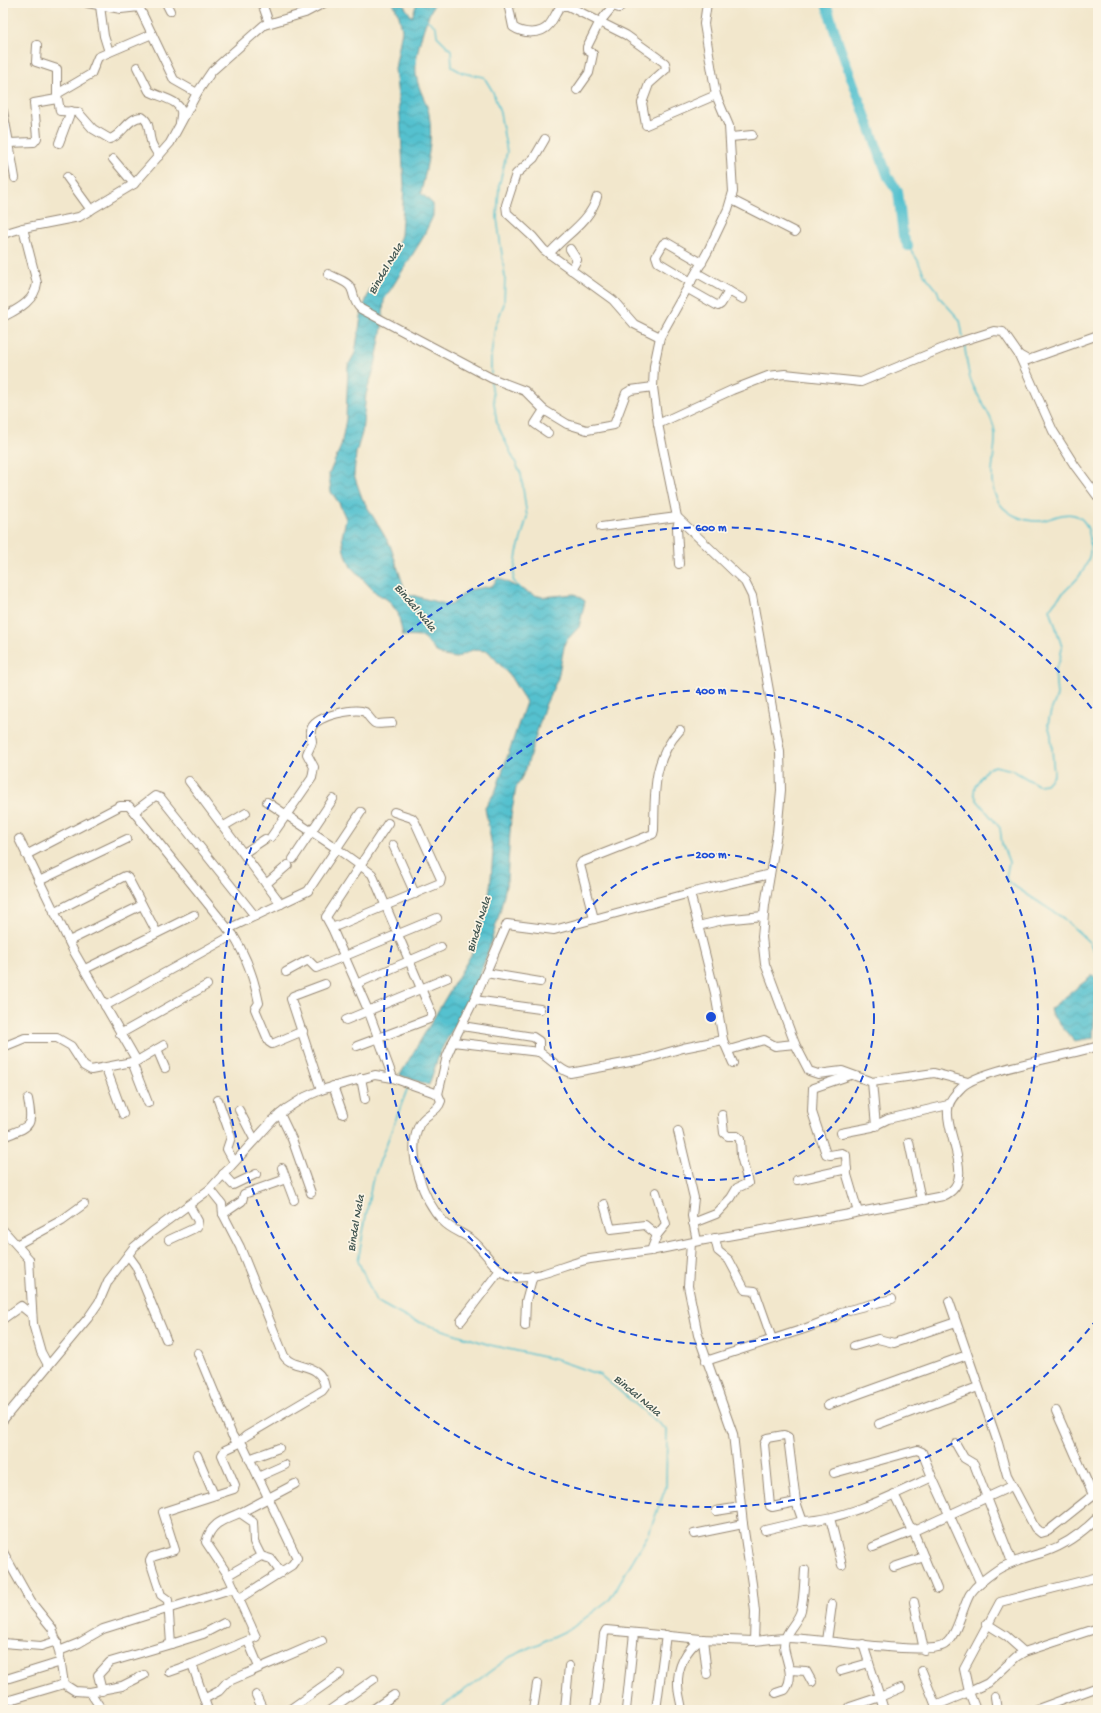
<svg xmlns="http://www.w3.org/2000/svg" width="1101" height="1713" viewBox="0 0 1101 1713" font-family="'Gochi Hand',sans-serif">
<style>
.water{fill:url(#water-waves);stroke:#487676}
.lines{fill:none;stroke-linecap:round;stroke-linejoin:round}
.stream{stroke:#55c1cf;stroke-width:1.5}
.river{stroke:#55c1cf;stroke-width:10}
.minor-casing{stroke:#968875;stroke-width:10}
.minor{stroke:#fff;stroke-width:8}
.ring{fill:none;stroke:#1d4ed8;stroke-width:2;stroke-dasharray:7 5}
.labels{text-anchor:middle;stroke-width:3.5;stroke-linejoin:round;paint-order:stroke}
.water-label{font-size:12px;font-style:italic;fill:#435753;stroke:#fcf5e5}
.centre{fill:#1d4ed8;stroke:#fcf5e5;stroke-width:2}
.ring-label{font-size:12px;text-anchor:middle;font-weight:bold;fill:#1d4ed8;stroke:#fcf5e5;stroke-width:3.5;stroke-linejoin:round;paint-order:stroke}
</style>
<defs>
<pattern id="water-waves" width="16" height="10" patternUnits="userSpaceOnUse"><rect width="16" height="10" fill="#55c1cf"/><path d="M0 5q4-4 8 0t8 0" fill="none" stroke="#489da7"/></pattern>
</defs>
<rect width="100%" height="100%" fill="#fcf5e5"/>
<filter id="ink" filterUnits="userSpaceOnUse"><feTurbulence type="fractalNoise" baseFrequency=".025" numOctaves="2"/><feDisplacementMap in="SourceGraphic" scale="8" xChannelSelector="R" yChannelSelector="G"/><feConvolveMatrix kernelMatrix="1 2 1 2 8 2 1 2 1" color-interpolation-filters="sRGB"/></filter>
<filter id="wash" filterUnits="userSpaceOnUse"><feTurbulence type="fractalNoise" baseFrequency=".012" numOctaves="4" result="noise"/><feDisplacementMap in="SourceGraphic" scale="16" xChannelSelector="R" yChannelSelector="G"/><feGaussianBlur stdDeviation="0.9" result="paint"/><feColorMatrix in="noise" values="0 0 0 0 0 0 0 0 0 0 0 0 0 0 0 0 0 1.4 0 .05"/><feComposite in="paint" operator="in"/></filter>
<g filter="url(#wash)">
<rect width="100%" height="100%" fill="#f2e7cc"/>
<g class="water">
<path d="M393 3H402L412 17 417 3H435C425 19 412 61 417 79 419 91 427 102 429 114 434 139 426 168 421 193L433 204V216L421 241 384 300 382 328 375 366 366 394 362 433 356 453 354 475 362 498 390 545 406 593C421 598 436 602 451 605L468 590 492 586 498 578 534 595 543 597 575 594 585 601 579 627 565 642 558 678 544 708 526 769 516 788 511 816 507 881 500 912 487 955 475 988 440 1052 429 1085 400 1075 471 955 488 902 491 879 493 852 485 808 496 790 526 702 510 676 488 651 472 650 456 658 444 656 435 651 423 637 403 636 398 613 388 600 376 593 351 567 344 551 342 537 346 519 339 503 331 492 329 474 341 446 346 419 348 366 355 353 362 311 370 290 395 252 401 235 404 186 400 116 395 69 402 30 399 16Z"/>
<path d="M1093 975 1097 981 1093 1038 1074 1041 1052 1015 1050 1009Z"/>
</g>
<g class="lines">
<g class="stream">
<path d="M426 19 436 27 437 36 451 50 452 67 463 73 484 77 493 92 500 113 507 152 499 186 497 218 505 277 504 304 495 327 491 356V374"/>
<path d="M908 246 917 259 924 274 937 290 940 298 960 320 963 337"/>
<path d="M964 343C966 354 967 367 970 378 976 397 993 414 995 434 996 454 987 479 996 497 1003 514 1024 522 1041 521 1052 519 1063 512 1074 515 1092 520 1093 549 1087 563 1079 583 1060 591 1050 609L1062 647 1060 660 1055 670 1057 696 1051 711 1048 724 1051 735 1054 775 1046 784 1038 785 1012 770 995 766 987 769 975 786 974 793 977 800 1000 828 1002 844 1009 862 1006 878 1008 882 1063 918 1089 942 1098 957"/>
<path d="M491 381 497 424 521 474 527 517 517 553 513 580 520 589"/>
<path d="M408 1087 372 1182 358 1261 376 1301 409 1319 490 1345 557 1360 600 1375 667 1430 666 1487 649 1533 610 1599 572 1628 510 1657 437 1710"/>
</g>
<path class="river" d="M826 3 838 42 888 177 898 191 903 236 908 246"/>
</g>
</g>
<g filter="url(#ink)">
<g class="lines">
<g class="minor-casing">
<g id="minor">
<path d="M87 3 121 9 139 7 174 80 197 93"/>
<path d="M166 3 170 11"/>
<path d="M262 3 269 23"/>
<path d="M508 3 513 27C523 34 541 35 549 25 554 19 556 12 561 6H568L626 35 665 63 666 69 649 84 642 103 646 125 716 95"/>
<path d="M707 3 704 24 716 95 729 126 733 192 728 209 708 251 660 337 654 366 653 387 658 424 677 517 745 582 752 596 780 752 781 790 777 833 765 905 762 937 765 964 769 974 795 1044 809 1071 818 1074 842 1071 872 1082 934 1073 968 1082"/>
<path d="M100 6 104 36 109 52"/>
<path d="M152 34 98 57 91 74 57 94 60 111 78 112 93 129 110 139C122 136 128 117 142 117 151 123 148 132 151 141 152 146 156 151 159 156"/>
<path d="M37 45 36 62 57 69V94"/>
<path d="M137 67 149 91C158 97 178 99 181 111 182 115 180 119 180 123"/>
<path d="M577 90 589 73 593 54 587 50V47L599 23 613 6 619 8 623 3"/>
<path d="M3 111 9 143 34 142 37 138 34 103 57 99"/>
<path d="M731 137 752 135"/>
<path d="M545 139 534 158 516 174 506 205 507 213 533 237 544 250 613 300 634 324 660 337"/>
<path d="M9 143 15 178"/>
<path d="M59 143 71 111"/>
<path d="M113 159 134 184"/>
<path d="M67 177 91 210"/>
<path d="M732 200 795 232"/>
<path d="M3 234 23 228"/>
<path d="M570 249 577 260 571 270"/>
<path d="M549 254C565 235 590 222 597 197"/>
<path d="M697 273 743 299"/>
<path d="M328 274C335 278 347 281 351 288 355 296 353 302 361 309L491 378 525 391 544 410 567 424 587 430 614 425 626 393 631 390 653 387"/>
<path d="M691 282 658 262 656 256 663 244 666 242 702 263"/>
<path d="M688 289 718 306 721 304 729 291"/>
<path d="M3 317C18 309 35 301 37 283L23 228 79 217 134 184 170 143 197 93 212 71 264 25 305 13 324 3"/>
<path d="M1019 355 1053 431 1075 466 1098 497"/>
<path d="M544 410 535 424 548 433"/>
<path d="M658 424 732 390 768 376 785 374 861 382 953 344 994 331 1003 332 1019 355 1028 360 1098 335"/>
<path d="M601 527 677 517"/>
<path d="M679 564 677 528 679 520"/>
<path d="M189 781 281 904"/>
<path d="M267 802 336 848 372 874 432 1014 429 1019 357 1046"/>
<path d="M134 812 155 796 161 798 255 916"/>
<path d="M388 823 326 917 332 928 368 1010 393 1078"/>
<path d="M224 826 246 813"/>
<path d="M271 837 312 778 314 767 307 754C308 750 311 747 312 742 312 737 309 732 312 727 318 716 355 707 365 712 377 727 372 724 392 723"/>
<path d="M19 839 73 950 137 1061"/>
<path d="M393 845 415 894"/>
<path d="M244 853 265 839"/>
<path d="M26 855 120 806H129L233 935"/>
<path d="M293 859 333 799"/>
<path d="M39 881 127 839"/>
<path d="M266 884 288 865"/>
<path d="M690 893 715 993 723 1040 733 1063"/>
<path d="M54 912 125 876 128 878 157 933"/>
<path d="M594 919 580 865 582 862 653 834 654 830C655 792 652 760 680 730"/>
<path d="M698 926 723 920 763 916"/>
<path d="M332 928 440 883 441 879 415 822 412 818 394 812"/>
<path d="M228 929 308 891 361 812"/>
<path d="M69 941 142 905"/>
<path d="M85 969 194 915"/>
<path d="M286 972 308 960 316 968 437 918"/>
<path d="M486 973 540 982"/>
<path d="M356 984 441 947"/>
<path d="M474 1000 540 1009"/>
<path d="M105 1006 233 935C247 957 254 978 259 1003L255 1009 269 1042 272 1044 303 1031"/>
<path d="M346 1020 447 978"/>
<path d="M462 1026 533 1037 539 1041V1052"/>
<path d="M120 1034 207 985"/>
<path d="M453 1042 474 1000 507 924 554 930 690 893 770 874"/>
<path d="M3 1047 25 1038H57L71 1046 84 1066 91 1070 137 1061 164 1045"/>
<path d="M157 1049 165 1068"/>
<path d="M729 1050 764 1040 775 1046 795 1044"/>
<path d="M132 1062 148 1103"/>
<path d="M106 1068 123 1114"/>
<path d="M851 1075 813 1088 812 1112 826 1154 830 1155 842 1153 846 1155 847 1175 858 1212"/>
<path d="M361 1078 365 1099"/>
<path d="M872 1082 876 1126"/>
<path d="M333 1086 343 1114"/>
<path d="M321 1090 291 999 293 996 325 984"/>
<path d="M438 1094 447 1056 453 1042 539 1052C549 1058 560 1070 570 1073L641 1060 683 1048 723 1040"/>
<path d="M218 1100 231 1137 227 1149 234 1162"/>
<path d="M239 1110 254 1139"/>
<path d="M280 1114 292 1139 311 1193"/>
<path d="M678 1131 694 1198 692 1216 697 1241"/>
<path d="M841 1133 872 1127 888 1119 948 1105"/>
<path d="M3 1137C29 1126 34 1129 28 1099"/>
<path d="M909 1142 921 1200"/>
<path d="M282 1168 294 1200"/>
<path d="M223 1174 233 1185 256 1174"/>
<path d="M797 1180 847 1169"/>
<path d="M210 1189 222 1204 223 1214 240 1247 284 1356C294 1371 320 1360 325 1387L322 1391 246 1436 238 1443"/>
<path d="M604 1204 611 1229 645 1225 657 1235"/>
<path d="M223 1214 242 1201 244 1194 286 1179"/>
<path d="M693 1223 716 1214 731 1198 737 1188 748 1183 741 1156 740 1139 737 1136H728L724 1133 722 1115"/>
<path d="M3 1230 29 1259 33 1324 41 1352 48 1365"/>
<path d="M715 1238 718 1251 729 1260 745 1290 755 1291 772 1339"/>
<path d="M169 1240 197 1227 198 1221 189 1205"/>
<path d="M691 1243 688 1286 698 1335 733 1434 743 1524 752 1584 755 1612 754 1641C765 1640 776 1638 787 1638 815 1638 928 1656 944 1645 957 1637 962 1608 970 1594 977 1584 987 1577 997 1570 1012 1561 1029 1557 1045 1552 1066 1545 1083 1532 1098 1517"/>
<path d="M18 1244 62 1220 84 1204"/>
<path d="M651 1251 657 1235 666 1224 656 1192"/>
<path d="M128 1255 136 1266 166 1339"/>
<path d="M949 1301 998 1443 1007 1475 1035 1528 1041 1533 1048 1531 1098 1491"/>
<path d="M3 1319 21 1306 32 1315"/>
<path d="M461 1321 500 1270"/>
<path d="M525 1326 526 1301 533 1275"/>
<path d="M854 1346 878 1339 894 1343 956 1322"/>
<path d="M198 1353 232 1435 237 1443"/>
<path d="M706 1361 804 1329 835 1317 841 1312 892 1299"/>
<path d="M828 1405 967 1355"/>
<path d="M1056 1411 1093 1495"/>
<path d="M3 1420 88 1318 99 1302 108 1281 134 1247 152 1232 210 1189 273 1120 286 1109 305 1097 321 1090 375 1075 393 1078 438 1094 441 1101C438 1112 424 1114 419 1125 406 1153 423 1200 443 1221 451 1230 464 1233 473 1241 486 1251 496 1274 513 1277 535 1281 567 1263 590 1259 610 1256 630 1254 650 1251 667 1248 683 1244 699 1241 781 1227 862 1212 943 1196 978 1182 945 1135 948 1110 948 1101 956 1093 962 1087 980 1069 1069 1056 1098 1046"/>
<path d="M879 1424 978 1387"/>
<path d="M956 1444 964 1458 974 1464 1012 1562"/>
<path d="M197 1455 214 1495"/>
<path d="M249 1459 279 1448"/>
<path d="M834 1473 917 1450 922 1452 932 1477"/>
<path d="M258 1477 285 1465"/>
<path d="M894 1494 910 1527 916 1530 1012 1486"/>
<path d="M796 1502 788 1437 784 1435 767 1438 764 1444 770 1506 772 1507 796 1502 802 1519 804 1521C845 1520 895 1494 932 1477L980 1582"/>
<path d="M716 1511 741 1507"/>
<path d="M240 1513 295 1484"/>
<path d="M830 1518 842 1565"/>
<path d="M912 1528 937 1589"/>
<path d="M765 1530 803 1521"/>
<path d="M694 1534 743 1524"/>
<path d="M873 1547 913 1531"/>
<path d="M3 1552 31 1602 52 1628 59 1651 64 1684 75 1691 90 1692"/>
<path d="M894 1567 924 1557"/>
<path d="M228 1575 261 1556 271 1559 281 1573"/>
<path d="M234 1588 228 1575 206 1542C211 1523 223 1520 240 1513L253 1522 254 1542 261 1556"/>
<path d="M914 1602 924 1650"/>
<path d="M987 1624 1006 1636 1024 1652"/>
<path d="M703 1639 707 1674"/>
<path d="M248 1641 259 1667"/>
<path d="M827 1641 832 1604"/>
<path d="M3 1643 41 1646 57 1641"/>
<path d="M171 1644 203 1634 224 1623"/>
<path d="M59 1651 79 1643 103 1629 234 1588 256 1637 192 1664 169 1672"/>
<path d="M192 1664 208 1710"/>
<path d="M790 1670 806 1671 812 1682"/>
<path d="M841 1671 869 1663"/>
<path d="M922 1671 937 1709"/>
<path d="M3 1680 61 1662"/>
<path d="M102 1691 98 1675 110 1662 171 1644 168 1600 161 1595 150 1561 152 1557 175 1550 163 1512 234 1489 235 1485 222 1455 225 1450 240 1443 243 1445 297 1558 292 1565 240 1598"/>
<path d="M776 1693 785 1690C796 1676 785 1660 784 1646 784 1631 798 1623 801 1610 804 1598 804 1583 805 1570"/>
<path d="M256 1695 263 1710"/>
<path d="M995 1697 997 1710"/>
<path d="M204 1699 219 1691 227 1682 322 1641"/>
<path d="M3 1702 64 1684"/>
<path d="M935 1706 969 1692 964 1669 1000 1602 1098 1577"/>
<path d="M102 1710 90 1692 122 1686 144 1675"/>
<path d="M289 1710 340 1674"/>
<path d="M330 1710 374 1679"/>
<path d="M372 1710 394 1695"/>
<path d="M533 1710 537 1684"/>
<path d="M565 1710 569 1666"/>
<path d="M595 1710 604 1634 606 1630 701 1639 754 1641"/>
<path d="M626 1710 634 1633"/>
<path d="M656 1710 666 1635"/>
<path d="M682 1710C681 1702 678 1693 678 1685 677 1667 686 1649 701 1639"/>
<path d="M848 1710 850 1707 880 1697 863 1644"/>
<path d="M884 1710 880 1697 901 1688"/>
<path d="M976 1710 969 1692 988 1683 1016 1657 1024 1652 1098 1628"/>
<path d="M1035 1710 1098 1687"/>
</g>
</g>
<use href="#minor" class="minor"/>
</g>
</g>
<g class="ring">
<circle cx="711" cy="1017" r="163"/>
<circle cx="711" cy="1017" r="327"/>
<path d="M1097 1319A490 490 0 1 1 1097 715"/>
</g>
<g class="labels">
<g class="water-label">
<text transform="translate(385 268) rotate(-59)" y="4">Bindal Nala</text>
<text transform="translate(416 607) rotate(50)" y="4">Bindal Nala</text>
<text transform="translate(478 924) rotate(-72)" y="4">Bindal Nala</text>
<text transform="translate(355 1223) rotate(-80)" y="4">Bindal Nala</text>
<text transform="translate(638 1395) rotate(40)" y="4">Bindal Nala</text>
</g>
</g>
<circle cx="711" cy="1017" r="6" class="centre"/>
<g class="ring-label">
<text x="711" y="531">600 m</text>
<text x="711" y="694">400 m</text>
<text x="711" y="858">200 m</text>
</g>
<rect width="1101" height="1713" fill="none" stroke="#fcf5e5" stroke-width="16"/>
</svg>
